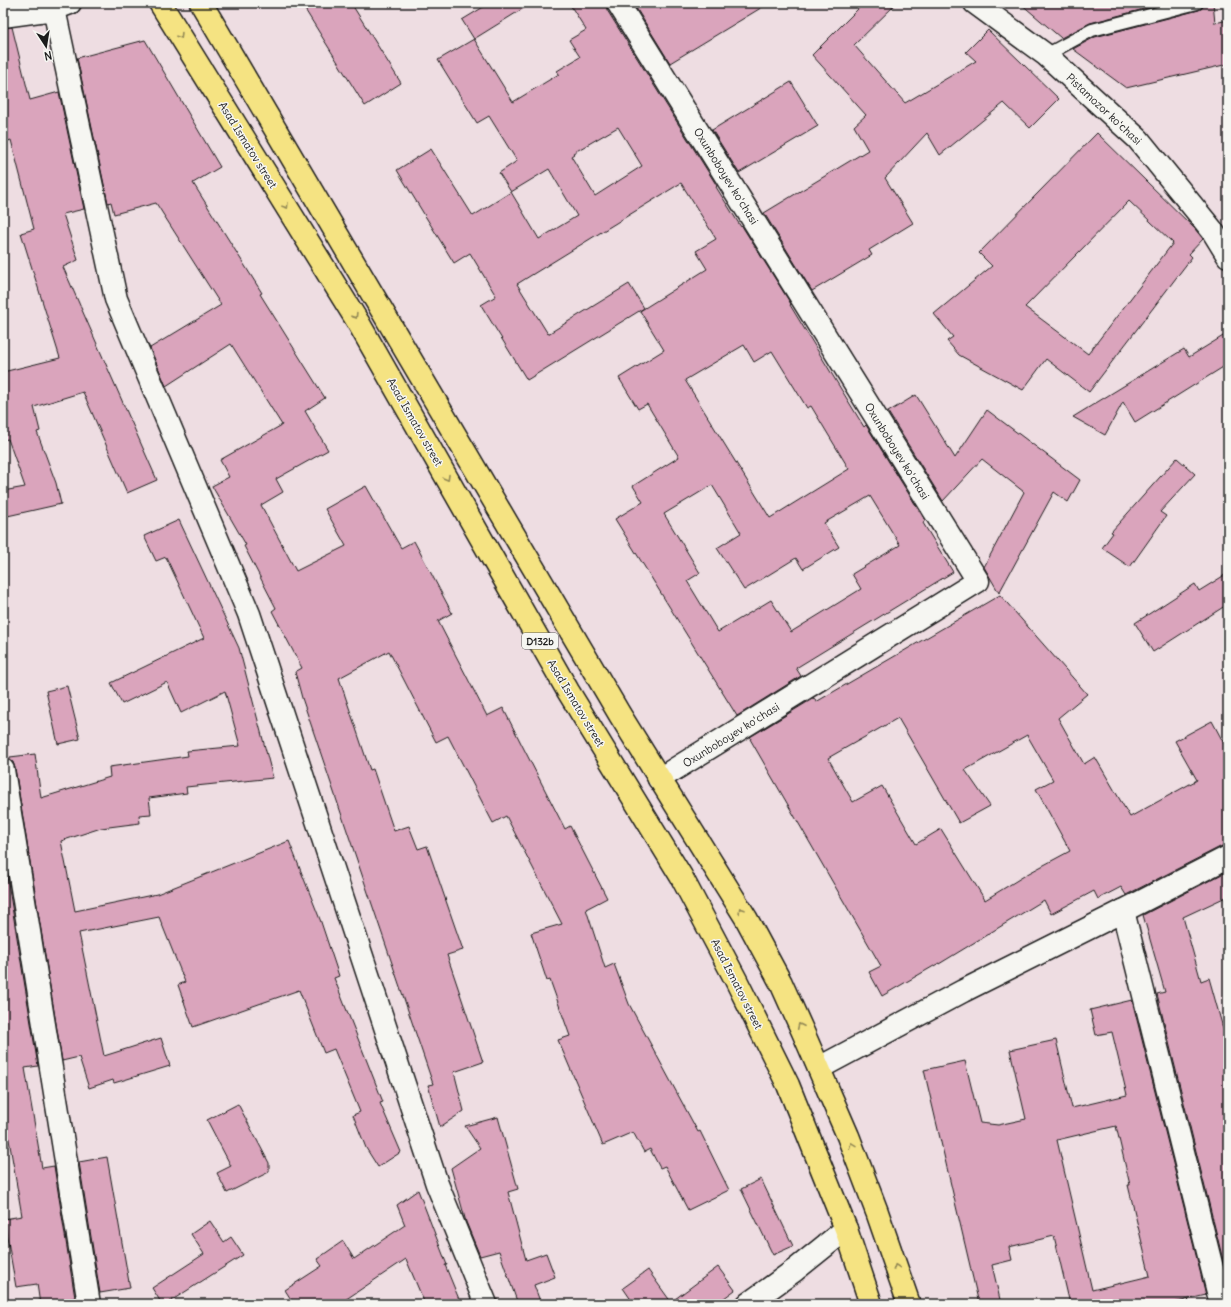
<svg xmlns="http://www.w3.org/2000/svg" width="1231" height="1307" viewBox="0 0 1231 1307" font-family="Delius,sans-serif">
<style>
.building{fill:#daa4bc;stroke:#1c1c1c;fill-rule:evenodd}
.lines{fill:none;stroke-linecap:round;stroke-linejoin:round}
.service-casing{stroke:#1c1c1c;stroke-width:15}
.minor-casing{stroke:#1c1c1c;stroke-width:25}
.primary-casing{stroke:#1c1c1c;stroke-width:25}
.service{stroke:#f6f6f2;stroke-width:12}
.minor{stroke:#f6f6f2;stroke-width:22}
.primary{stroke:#f5e382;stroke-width:22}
.oneway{stroke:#938954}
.labels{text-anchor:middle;stroke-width:3;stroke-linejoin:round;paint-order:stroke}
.shield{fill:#f6f6f2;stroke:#5d5d5c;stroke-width:1}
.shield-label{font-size:10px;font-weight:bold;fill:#1c1c1c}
.street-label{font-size:11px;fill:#1c1c1c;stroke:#f6f6f2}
</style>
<rect width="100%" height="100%" fill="#eedde2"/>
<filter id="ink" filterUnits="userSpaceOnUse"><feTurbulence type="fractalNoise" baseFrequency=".025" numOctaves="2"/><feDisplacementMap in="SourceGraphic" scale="8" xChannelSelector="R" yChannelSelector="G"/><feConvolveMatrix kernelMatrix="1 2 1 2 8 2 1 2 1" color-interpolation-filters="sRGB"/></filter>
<g filter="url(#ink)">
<g class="building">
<path d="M301 3H351L401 83 365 106Z"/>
<path d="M490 3H532L474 39 462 20Z"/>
<path d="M569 3H606L607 10 717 186 716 187 741 227 742 226 791 304 790 305 864 427 866 425 925 520 923 523 953 572 796 668 801 676 737 716 615 519 643 502 633 486 679 457 647 404 638 409 619 378 664 350 640 311 707 269 696 251 716 239 681 183 517 284 548 334 629 284 644 308 527 380 481 305 496 296 470 253 454 263 397 170 431 149 473 216 511 192 499 173 517 161 489 116 477 123 438 60 474 39 513 102 559 74 557 71 580 57 569 40 586 30ZM618 127 642 166 595 196 571 156 574 154 573 153ZM549 169 577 216 539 239 511 192ZM744 345 754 362 772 351 807 408 811 406 849 469 770 518 685 380ZM712 485 741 533 717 548 744 590 796 558 803 569 839 547 824 523 870 496 900 545 852 574 861 589 791 632 771 600 718 632 687 581 700 573 664 514Z"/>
<path d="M633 3H769L670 63Z"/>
<path d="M864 3H897L854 45 905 103 976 61 966 52 988 30 1059 99 1030 128 1004 103 940 155 927 133 885 178 913 223 869 250 872 255 812 291 764 213 868 150 854 126 866 115 812 55Z"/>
<path d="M1020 3H1167L1090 23 1061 38Z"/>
<path d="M1204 3H1213L1215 23 1228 20V64L1126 88 1073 49 1095 37 1199 10 1202 8Z"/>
<path d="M12 27 30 100 59 92 84 209 63 214 78 260 63 267 157 480 127 493 83 392 34 407 40 431 37 432 56 483 61 504 3 517V491L25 487 8 439 3 440V372L60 358 21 233 34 229 11 140 3 143V28Z"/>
<path d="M145 40 220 167 193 183 262 293 260 294 325 398 305 411 328 450 276 479 283 492 261 505 296 571 346 546 325 509 366 486 401 548 414 541 452 613 438 621 487 716 503 708 565 829 570 826 607 898 586 909 605 968 614 964 629 1004 698 1132 700 1131 729 1190 688 1210 665 1166 660 1168 650 1149 644 1152 633 1132 603 1145 558 1040 570 1036 550 980 547 981 531 933 562 924 506 816 493 823 448 736 436 742 389 651 339 678 370 770 373 769 394 831 409 826 418 849 427 846 463 950 447 955 483 1062 454 1072 464 1111 440 1127 428 1085 433 1084 302 698 295 672 302 668 272 611 276 608 244 546 246 545 212 486 229 477 220 460 282 425 231 344 166 386 150 348 221 305 156 203 114 214 111 202 108 203 77 58Z"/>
<path d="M791 82 818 126 739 173 712 130Z"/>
<path d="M1097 133 1195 229 1203 239 1189 254 1192 257 1089 392 1046 359 1023 390 959 355 947 341 953 337 934 314 992 266 979 253ZM1129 201 1173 243 1088 354 1025 307Z"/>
<path d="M1228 333V364L1135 422 1123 402 1105 435 1073 417 1184 349 1189 357Z"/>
<path d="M916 395 955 458 987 410 1080 480 1068 502 1054 492 999 593 984 567 1024 492 982 459 943 501 888 412Z"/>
<path d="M1177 458 1195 474 1160 512 1166 516 1130 567 1102 548 1113 533 1111 532Z"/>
<path d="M179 520 239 648 273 778 186 787 187 793 149 798 151 814 139 815 140 823 101 828 61 841 75 911 157 894 289 841 321 922 339 976 334 978 383 1102 380 1103 401 1152 378 1167 366 1148 353 1115 360 1112 334 1049 324 1053 299 990 193 1027 178 985 185 982 159 917 79 933 104 1056 161 1038 170 1066 114 1083 113 1080 89 1088 79 1057 62 1061 15 768 13 762 10 760V757L35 754 41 798 110 777 109 767 188 756 187 751 240 746 225 691 181 713 167 682 122 704 111 683 204 638 166 557 156 561 144 536Z"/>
<path d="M1228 573V604L1153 652 1135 623 1195 584 1199 591Z"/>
<path d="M1000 595 1087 694 1058 718 1084 764 1095 757 1130 817 1197 780 1175 741 1212 721 1228 751V845L1222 846 1126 895 1121 887 1098 899 1094 891 1051 914 1044 900 939 964V963L882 996 869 972 881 966 750 739H751L750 737 814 698 816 702ZM898 718 959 823 990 806 965 770 1027 735 1053 780 1036 789 1070 851 1029 873 985 900 941 829 916 844 882 786 853 802 828 758Z"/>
<path d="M67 686 80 739 58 744 46 691Z"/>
<path d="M3 852 38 1066 25 1068 42 1168 54 1166 75 1298 65 1299V1304H40L37 1284 16 1287 4 1219 22 1216 3 1104Z"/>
<path d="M1228 871V896L1183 917 1201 981 1209 978 1228 1046V1280L1157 994 1165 992 1143 915Z"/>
<path d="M1132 1000 1206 1295 1169 1304H1070L1054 1236 1009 1247 1012 1260 992 1265 1001 1304H979L924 1070 965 1061 980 1123 998 1125 1026 1119 1010 1050 1056 1040 1072 1108 1127 1095 1112 1032 1096 1035 1090 1010ZM1116 1126 1130 1185H1128L1150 1276 1092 1290 1057 1140Z"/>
<path d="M238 1104 269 1163V1172L227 1193 217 1173 231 1166 207 1120Z"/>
<path d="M498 1117 518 1189 508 1192 526 1260 546 1253 555 1277 534 1285 541 1304H518L499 1251 480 1256 466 1222 451 1168 480 1148 465 1126Z"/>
<path d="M107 1157 130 1288 100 1293 79 1162Z"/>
<path d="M761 1179 793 1246 773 1255 741 1189Z"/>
<path d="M418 1190 447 1265H445L461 1304H425L406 1259 339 1304H294L285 1290 322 1266 317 1259 343 1241 354 1259 405 1225 397 1205Z"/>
<path d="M210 1221 224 1242 231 1237 243 1255 166 1304H162L152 1288 204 1254 191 1234Z"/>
<path d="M718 1267 735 1290 716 1304H634L623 1288 648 1270 671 1302Z"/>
</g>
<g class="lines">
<g class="service-casing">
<path id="service" d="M1046 55 1092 30 1197 3"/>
</g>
<g class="minor-casing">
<g id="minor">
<path d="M618 3 978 581 659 779"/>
<path d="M975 3 1046 55 1138 139 1212 230 1228 256"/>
<path d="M54 9 116 299 249 614 437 1184 486 1304"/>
<path d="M3 16 54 9 70 3"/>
<path d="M3 770 89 1304"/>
<path d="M1123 911 1221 1304"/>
<path d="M819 1068 963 991 1123 911 1228 857"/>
<path d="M748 1304 795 1270 846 1229"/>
</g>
</g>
<g class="primary-casing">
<g id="primary">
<path d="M160 3 358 322 568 691 681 876 736 980 788 1085 846 1229 871 1304"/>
<path d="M201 3 620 715 746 918 781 983 803 1032 848 1136 877 1212 909 1304"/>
</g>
</g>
<use href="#service" class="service"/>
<use href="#minor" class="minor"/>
<use href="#primary" class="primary"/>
</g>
<defs><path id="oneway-chevron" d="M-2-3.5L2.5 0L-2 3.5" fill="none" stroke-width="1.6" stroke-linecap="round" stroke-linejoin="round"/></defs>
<g class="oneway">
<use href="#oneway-chevron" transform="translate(180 36) rotate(58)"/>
<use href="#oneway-chevron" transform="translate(286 206) rotate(58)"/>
<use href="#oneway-chevron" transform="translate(355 316) rotate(58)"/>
<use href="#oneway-chevron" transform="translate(447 478) rotate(60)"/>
<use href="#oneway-chevron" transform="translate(741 910) rotate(-122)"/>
<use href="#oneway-chevron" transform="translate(800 1026) rotate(-115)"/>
<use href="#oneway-chevron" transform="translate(852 1145) rotate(-111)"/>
<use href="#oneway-chevron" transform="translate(896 1267) rotate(-109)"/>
</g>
</g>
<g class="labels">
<rect class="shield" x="522" y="633" width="36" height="16" rx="3"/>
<g class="shield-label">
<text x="540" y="645">D132b</text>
</g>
<g class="street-label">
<text transform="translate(1104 109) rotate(43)" y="4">Pistamozor koʻchasi</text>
<text transform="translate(248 145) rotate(58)" y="4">Asad Ismatov street</text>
<text transform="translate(726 176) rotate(58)" y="4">Oxunboboyev koʻchasi</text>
<text transform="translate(415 422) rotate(60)" y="4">Asad Ismatov street</text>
<text transform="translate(897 451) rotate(58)" y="4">Oxunboboyev koʻchasi</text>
<text transform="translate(576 703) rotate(59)" y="4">Asad Ismatov street</text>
<text transform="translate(731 735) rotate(-32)" y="4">Oxunboboyev koʻchasi</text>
<text transform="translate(737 984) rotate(63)" y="4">Asad Ismatov street</text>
</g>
</g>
<rect width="1231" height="1307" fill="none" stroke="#f6f6f2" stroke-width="16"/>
<rect x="8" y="8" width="1215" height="1291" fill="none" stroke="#1c1c1c" stroke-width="1.5" filter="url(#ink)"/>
<g transform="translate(46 46) rotate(168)" stroke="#f6f6f2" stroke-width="3" paint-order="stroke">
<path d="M0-3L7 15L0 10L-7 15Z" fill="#1c1c1c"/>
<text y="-6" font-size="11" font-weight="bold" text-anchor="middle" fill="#1c1c1c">N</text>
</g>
</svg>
